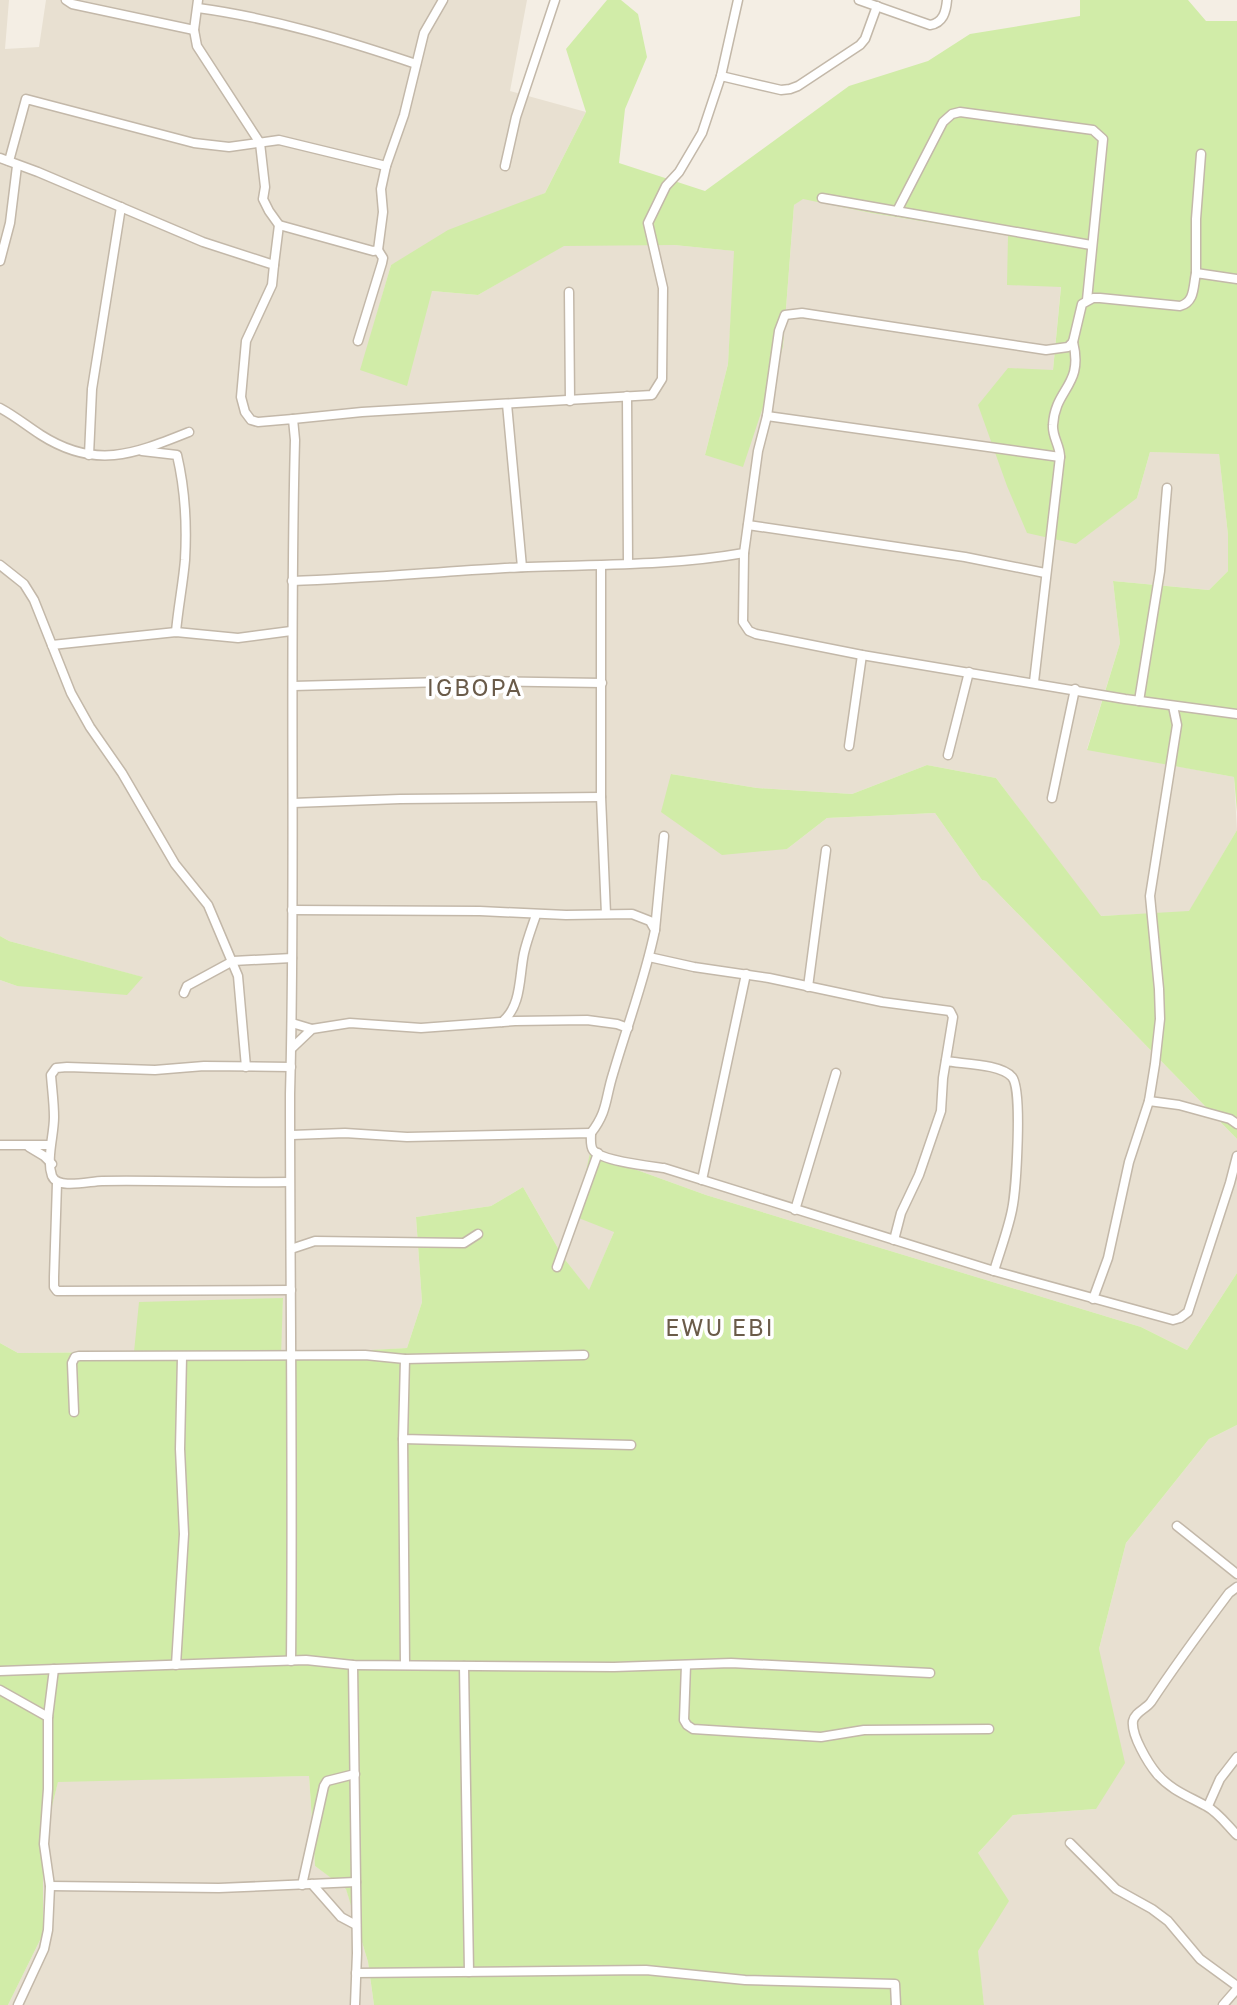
<svg xmlns="http://www.w3.org/2000/svg" width="1237" height="2005" viewBox="0 0 1237 2005" font-family="'Golos Text',sans-serif">
<style>
.residential{fill:#e8e0d1}
.green{fill:#d1eca8}
.lines{fill:none;stroke-linecap:round;stroke-linejoin:round}
.street-casing{stroke:#c3b8a9;stroke-width:11}
.street{stroke:#fff;stroke-width:8}
.labels{text-anchor:middle;stroke-width:7;stroke-linejoin:round;paint-order:stroke}
.quarter-label{font-size:23px;letter-spacing:2px;fill:#6a5b49;stroke:#fff}
</style>
<rect width="100%" height="100%" fill="#f4eee4"/>
<g class="residential">
<path d="M0 0H9L5 49 39 47 46 0H527L510 91 586 112 545 193 391 265 361 370 432 291 478 295 564 245H674L735 251 728 364 705 455 783 347 794 205 803 198 871 213 1008 235 1061 286 1053 370 1137 498 1150 452 1219 453 1228 535V571L1209 590 1113 581 1120 643 1087 749 1234 777 1237 830 1189 912 1100 916 996 778 927 765 852 794 757 788 671 774 787 849 827 818 935 813 982 880 986 881 1237 1139V1273L1187 1350 1141 1327 706 1195 590 1153 614 1232 589 1291 563 1257 523 1187 491 1206 416 1217 422 1302 407 1348 280 1356 283 1298 135 1352 18 1353 0 1343V980L17 986 142 977 9 941 0 936Z"/>
<path d="M1237 1425V2005H984L977 1953 978 1853 1013 1815 1096 1809 1099 1649 1126 1543 1209 1439Z"/>
<path d="M309 1776 315 1866 346 1888 368 1962 374 2005H8L43 1934V1843L58 1781Z"/>
</g>
<g class="green">
<path d="M607 0H621L638 14 647 57 625 109 619 163 705 191 849 86 928 61 970 34 1080 16V0H1188L1206 21H1237V812L1234 777 1087 750 1120 643 1113 581 1209 590 1228 571V535L1219 454 1150 452 1137 498 1076 544 1027 533 1007 486 978 405 1008 368 1053 370 1061 287 1007 285 1008 235 871 213 803 199 794 205 783 347 743 467 705 455 728 364 734 251 674 245 564 246 478 295 432 291 407 386 360 370 391 265 448 230 545 193 586 112 566 49Z"/>
<path d="M927 765 996 778 1101 916 1189 911 1237 830V1139L986 881 982 880 935 813 827 818 787 849 722 855 661 812 671 774 757 788 852 794Z"/>
<path d="M0 936 9 941 143 977 127 995 17 986 0 980Z"/>
<path d="M590 1153 706 1195 1141 1327 1187 1350 1237 1273V1425L1209 1439 1126 1543 1099 1649 1125 1763 1096 1809 1013 1815 978 1853 1009 1901 978 1951 984 2005H374L368 1962 346 1889 315 1866 309 1776 58 1782 43 1843V1934L8 2005H0V1343L18 1353 134 1352 139 1302 283 1298 281 1355 407 1348 422 1302 416 1217 491 1206 523 1187 563 1257 589 1290 614 1232 576 1217Z"/>
</g>
<g class="lines">
<g class="street-casing">
<g id="street">
<path d="M66 0 72 4 194 30"/>
<path d="M198 0 194 30 197 46 260 143 265 187 263 199 269 211 279 225 274 265"/>
<path d="M859 0 930 25C943 23 946 12 947 0"/>
<path d="M198 8C272 18 345 40 416 64"/>
<path d="M721 76 781 90 790 89 798 86 860 45 865 39 877 6"/>
<path d="M0 158 38 172 203 242 274 265 272 285 246 341 241 397 245 412 251 420 258 422 293 419 295 440C289 658 296 876 290 1094 290 1283 293 1472 291 1661"/>
<path d="M9 161 26 99 194 143 229 147 279 140 386 166"/>
<path d="M505 166 516 117 555 0"/>
<path d="M822 198 1091 245"/>
<path d="M897 211 943 122 952 114 960 112 1093 130 1103 139 1087 300"/>
<path d="M279 225 373 251 378 250 383 212 381 189 386 166 404 115 424 33 443 0"/>
<path d="M0 261 10 223 17 166"/>
<path d="M1196 273V219L1201 154"/>
<path d="M569 292 570 401"/>
<path d="M358 341 382 263 383 258 378 250"/>
<path d="M627 396 628 563"/>
<path d="M507 404 522 567"/>
<path d="M0 408C15 416 27 426 41 435 96 470 134 454 189 432"/>
<path d="M767 416 1060 457"/>
<path d="M293 419 362 412 652 395 662 379 663 288 648 223 666 186 679 172 702 133 721 76 738 0"/>
<path d="M142 451 177 455C185 489 187 525 185 560 183 584 178 608 176 632"/>
<path d="M89 455 92 389 121 207"/>
<path d="M748 525 965 557 1045 573"/>
<path d="M744 553 743 622 749 631 756 634 862 655 1125 699 1237 714"/>
<path d="M0 565 24 584 34 600 71 693 90 727 122 773 175 864 208 905 238 976 246 1067"/>
<path d="M601 566V797L606 914"/>
<path d="M292 581C363 579 434 572 505 568 585 564 665 567 744 553L758 451 767 416 779 331 785 315 802 313 1046 350 1068 347 1073 342 1082 304 1093 298H1100L1180 306C1195 302 1193 287 1196 273L1237 279"/>
<path d="M52 645 176 632 238 638 291 631"/>
<path d="M1034 682 1060 457C1060 445 1052 437 1053 425 1055 388 1084 386 1073 342"/>
<path d="M293 686 483 681 602 683"/>
<path d="M1139 701 1160 571 1167 488"/>
<path d="M849 746 862 655"/>
<path d="M948 755 969 672"/>
<path d="M1052 798 1075 689"/>
<path d="M293 803 400 799 601 797"/>
<path d="M292 910 480 911 566 915 632 914 650 921 655 930C645 979 627 1026 613 1074 605 1099 608 1111 591 1133"/>
<path d="M655 930 664 836"/>
<path d="M649 957 694 967 769 978 882 1002 950 1011 953 1017 943 1078 941 1111 919 1175 901 1213 894 1240"/>
<path d="M808 987 826 850"/>
<path d="M184 993 187 986 233 961 292 958"/>
<path d="M502 1022C522 1006 519 976 524 953 527 940 532 927 536 915"/>
<path d="M292 1023 312 1029"/>
<path d="M292 1048 312 1029 350 1023 421 1028 515 1021 587 1020 617 1024 628 1028"/>
<path d="M946 1061C963 1064 1001 1064 1012 1077 1023 1089 1016 1191 1012 1210 1008 1230 1000 1251 994 1271"/>
<path d="M1149 1101 1179 1105 1230 1119 1237 1124"/>
<path d="M292 1135 345 1133 407 1137 591 1133C591 1138 590 1146 593 1150 601 1161 649 1166 664 1168L994 1271 1173 1320 1180 1318 1188 1312 1230 1183 1237 1156"/>
<path d="M0 1145H50"/>
<path d="M29 1147 44 1156 52 1164"/>
<path d="M702 1180 746 974"/>
<path d="M289 1182C227 1183 165 1180 102 1181 90 1181 58 1190 52 1176 46 1158 54 1136 54 1117 54 1103 52 1089 51 1075L56 1068 67 1067 155 1070 204 1066 291 1067"/>
<path d="M57 1183 54 1277V1287L57 1291 291 1290"/>
<path d="M795 1210 836 1073"/>
<path d="M291 1249 315 1241 464 1243 478 1234"/>
<path d="M557 1267 598 1153"/>
<path d="M1093 1299 1108 1258 1129 1162 1149 1101 1155 1064 1160 1019 1159 989 1150 896 1177 725 1173 706"/>
<path d="M405 1359 403 1439 631 1445"/>
<path d="M74 1412 72 1363 75 1357 79 1356 365 1355 405 1359 584 1355"/>
<path d="M403 1439 405 1664"/>
<path d="M1177 1526 1237 1574"/>
<path d="M1237 1587 1229 1593C1202 1629 1176 1664 1151 1702 1146 1709 1135 1712 1133 1721 1131 1735 1148 1763 1157 1774 1171 1790 1188 1796 1206 1806 1218 1812 1228 1826 1237 1835"/>
<path d="M176 1665 184 1534 180 1449 182 1357"/>
<path d="M353 1665 357 1953 355 2005"/>
<path d="M686 1665 684 1720 687 1725 693 1729 821 1737 864 1730 989 1729"/>
<path d="M464 1666 469 1972"/>
<path d="M0 1671 306 1660 353 1665 614 1667 731 1663 930 1673"/>
<path d="M0 1690 48 1717"/>
<path d="M1208 1806 1220 1779 1237 1757"/>
<path d="M1070 1843 1116 1889 1152 1909 1168 1921 1200 1959 1237 1986"/>
<path d="M312 1884 341 1917 356 1925"/>
<path d="M302 1885 324 1786 327 1781 355 1774"/>
<path d="M50 1886 219 1888 356 1882"/>
<path d="M356 1973 646 1970 745 1980 895 1984 896 2005"/>
<path d="M18 2005 44 1949 48 1930 50 1886 44 1844 48 1789V1717L54 1669"/>
<path d="M1223 2005 1237 1989"/>
</g>
</g>
<use href="#street" class="street"/>
</g>
<g class="labels">
<g class="quarter-label">
<text x="475" y="696">IGBOPA</text>
<text x="720" y="1336">EWU EBI</text>
</g>
</g>
</svg>
